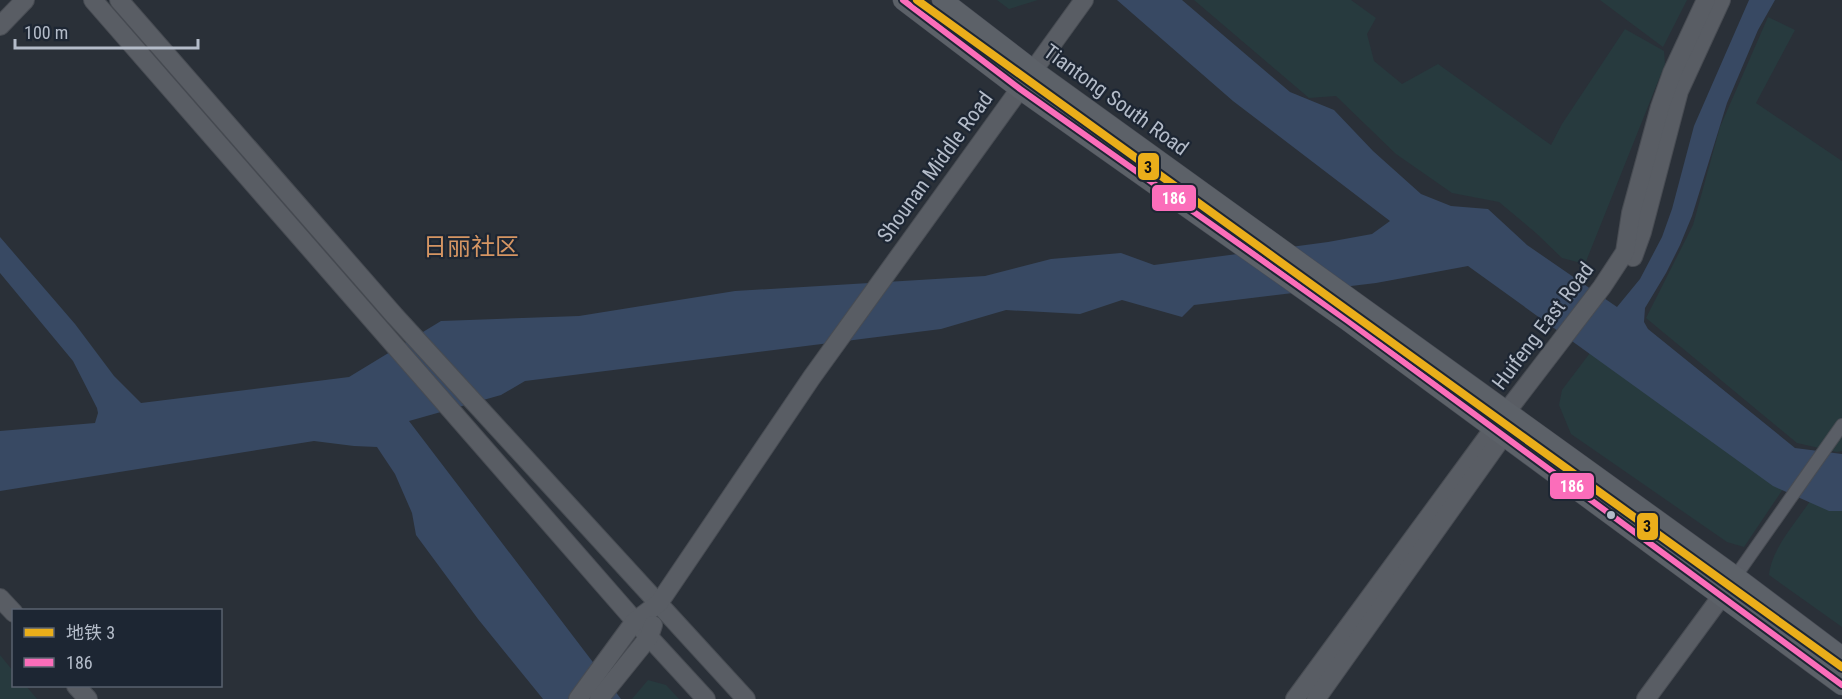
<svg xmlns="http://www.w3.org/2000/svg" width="1842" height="699" viewBox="0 0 1842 699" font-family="'Roboto Condensed','Noto Sans SC',sans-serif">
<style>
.green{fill:#273a3e}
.water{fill:#384963}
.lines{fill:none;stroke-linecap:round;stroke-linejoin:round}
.street-casing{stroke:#484c53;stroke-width:14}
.secondary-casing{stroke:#484c53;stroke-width:20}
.primary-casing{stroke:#484c55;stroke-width:21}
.street{stroke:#5a5e66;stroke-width:12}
.secondary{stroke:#595d64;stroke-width:18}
.primary{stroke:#5c6168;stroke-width:20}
.bus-1-casing{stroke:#1d2633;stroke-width:10}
.bus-1{stroke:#fb6dba;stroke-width:6}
.metro-1-casing{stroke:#1d2633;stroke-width:12}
.metro-1{stroke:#eaae1a;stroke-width:8}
.bus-dot{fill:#b4bcc9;stroke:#1d2633;stroke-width:2}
.labels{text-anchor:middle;stroke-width:4.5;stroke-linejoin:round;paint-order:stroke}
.street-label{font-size:21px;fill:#b4bcc9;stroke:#1d2633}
.quarter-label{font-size:24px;fill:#d59563;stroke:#1d2633}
.line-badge{stroke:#1d2633;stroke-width:2}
.badge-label{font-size:16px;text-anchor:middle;font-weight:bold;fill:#fff}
.pale-badge-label{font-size:16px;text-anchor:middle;font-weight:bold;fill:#111}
</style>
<rect width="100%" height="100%" fill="#2a3038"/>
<g class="green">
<path d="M997 0H1038L1009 9Z"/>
<path d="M1194 0H1351L1376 18 1367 34 1374 61 1402 84 1438 64 1551 145 1562 124 1625 29 1664 51 1665 64 1585 264 1562 258 1536 233 1499 202 1452 193 1396 154 1336 96 1309 98Z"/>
<path d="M1600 0H1687L1663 47Z"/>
<path d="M1768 17 1795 30 1756 103 1842 161V451L1837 452 1797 443 1646 318 1693 225 1720 127Z"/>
<path d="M1590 353 1785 486 1744 547 1727 542 1571 434 1559 405 1562 390Z"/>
<path d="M1810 501 1842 510V627L1769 575C1772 548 1795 524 1810 501Z"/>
<path d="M0 655 13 671 14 686H26L37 699H0Z"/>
<path d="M648 680 666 685 679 699H632Z"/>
</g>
<path class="water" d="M1117 0H1182L1290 92 1334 110 1373 151 1421 194 1451 206 1488 209 1527 245 1617 307 1640 279 1662 237 1672 209 1694 126 1749 0H1775L1758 30 1727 103 1692 216 1680 245 1666 273 1645 308 1644 322 1648 329 1795 448 1842 454V511H1829L1773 486 1468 266 1376 283 1194 305 1182 317 1122 300 1080 314 1006 310 941 329 525 381 501 395 409 421 621 699H543L478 619 416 535 412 513 395 474 377 447 354 446 314 441 0 491V431L95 423 98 413 97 408 73 361 0 273V237L75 324 114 376 141 403 349 377 441 321 579 316 735 291 985 276 1051 259 1121 253 1154 265 1328 242 1372 234 1390 221 1233 101Z"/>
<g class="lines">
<g class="street-casing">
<path id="street" d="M1721 597 1842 425"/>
</g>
<g class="secondary-casing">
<g id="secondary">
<path d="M93 0 649 637 706 699"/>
<path d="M119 0 395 316 746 699"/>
<path d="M0 26 25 0"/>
<path d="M1633 257 1642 232 1679 91 1721 0"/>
<path d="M0 598 14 613"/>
<path d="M76 686 88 699"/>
<path d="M578 699 635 621 659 603 812 377 1084 0"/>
<path d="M599 699 649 637 653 625"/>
<path d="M1295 699 1494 428 1602 287 1625 252 1631 213 1660 107 1672 73 1706 0"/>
<path d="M1316 699 1508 429"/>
<path d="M1646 699 1721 597"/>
</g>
</g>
<g class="primary-casing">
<g id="primary">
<path d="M903 0 1020 89 1348 321 1842 685"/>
<path d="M942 0 1033 70 1736 577 1842 657"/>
</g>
</g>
<use href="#street" class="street"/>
<use href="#secondary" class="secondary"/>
<use href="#primary" class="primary"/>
<g class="bus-1-casing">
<path id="bus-1" d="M903 0 1020 89 1348 321 1842 685"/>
</g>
<use href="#bus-1" class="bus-1"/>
<g class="metro-1-casing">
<path id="metro-1" d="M917 0 1842 667"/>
</g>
<use href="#metro-1" class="metro-1"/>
</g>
<circle class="bus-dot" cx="1611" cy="515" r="5"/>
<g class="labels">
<g class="street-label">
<text transform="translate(1116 100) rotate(36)" y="7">Tiantong South Road</text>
<text transform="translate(935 167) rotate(-54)" y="7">Shounan Middle Road</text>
<text transform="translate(1543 326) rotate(-53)" y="7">Huifeng East Road</text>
</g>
<g class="quarter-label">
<text x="471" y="255">日丽社区</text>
</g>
</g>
<g class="line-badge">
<rect x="1137" y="152" width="23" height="29" rx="6" fill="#eaae1a"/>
<rect x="1151" y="184" width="46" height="28" rx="6" fill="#fb6dba"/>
<rect x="1549" y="472" width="46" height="28" rx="6" fill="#fb6dba"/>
<rect x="1636" y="512" width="23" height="29" rx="6" fill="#eaae1a"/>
</g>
<g class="badge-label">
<text x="1174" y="204">186</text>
<text x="1572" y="492">186</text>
</g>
<g class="pale-badge-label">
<text x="1148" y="173">3</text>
<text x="1647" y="532">3</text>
</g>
<rect x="12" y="609" width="210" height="78" fill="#1d2633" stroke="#59626f" stroke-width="1.5"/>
<rect x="24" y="628" width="30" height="9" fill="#eaae1a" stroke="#59626f" stroke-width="1.5"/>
<text x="66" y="639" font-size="18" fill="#b4bcc9">地铁 3</text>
<rect x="24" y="658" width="30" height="9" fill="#fb6dba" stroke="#59626f" stroke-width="1.5"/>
<text x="66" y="669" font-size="18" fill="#b4bcc9">186</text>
<path d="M15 39v9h183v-9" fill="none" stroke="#b4bcc9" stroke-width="3"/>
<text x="24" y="39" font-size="18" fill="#b4bcc9" stroke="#1d2633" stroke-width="4.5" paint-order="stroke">100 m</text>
</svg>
